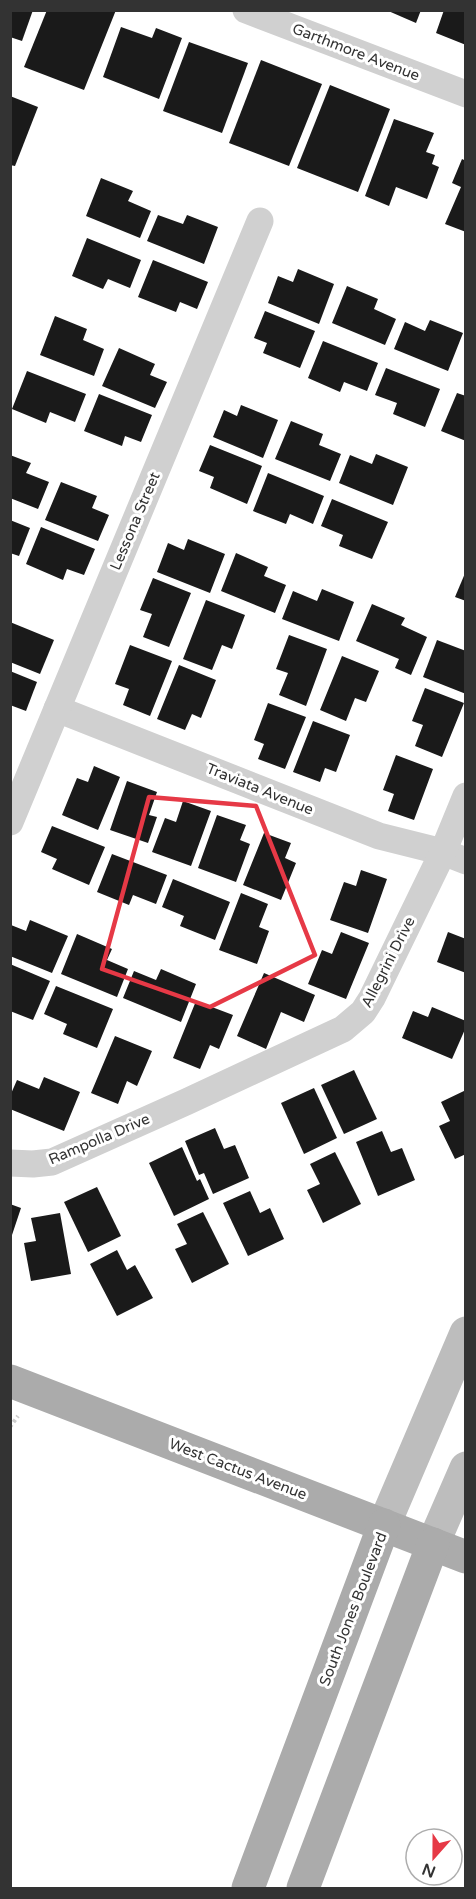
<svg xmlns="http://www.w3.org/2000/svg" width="476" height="1899" viewBox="0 0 476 1899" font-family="'Varela Round',sans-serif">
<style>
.building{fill:#1a1a1a}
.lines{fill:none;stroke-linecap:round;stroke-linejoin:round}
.path{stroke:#cdcdcd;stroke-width:4;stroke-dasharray:3 3;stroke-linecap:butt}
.minor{stroke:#d0d0d0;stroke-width:27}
.secondary{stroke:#bdbdbd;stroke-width:33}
.primary{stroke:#ababab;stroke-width:33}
.marked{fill:none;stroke:#e63946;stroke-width:4.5;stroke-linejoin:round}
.labels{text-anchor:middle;stroke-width:6;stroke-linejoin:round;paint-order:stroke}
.street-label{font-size:15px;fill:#333;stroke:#fff}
</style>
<rect width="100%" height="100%" fill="#fff"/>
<g class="building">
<path d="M10 10H33L22 41 10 37Z"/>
<path d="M47 10H116L84 90 24 67Z"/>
<path d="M386 10H421L416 23Z"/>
<path d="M444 10H466V45L436 33Z"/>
<path d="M121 27 152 38 156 28 182 38 159 99 103 77Z"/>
<path d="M189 42 248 63 222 133 163 111Z"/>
<path d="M261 60 322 84 289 166 229 143Z"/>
<path d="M330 85 390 109 358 192 297 168Z"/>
<path d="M10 96 38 107 15 166 10 165Z"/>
<path d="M394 119 434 133 426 152 435 155 432 164 439 167 427 199 396 187 389 206 365 196Z"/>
<path d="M462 159 466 161V232L445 224 461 187 452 183Z"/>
<path d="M101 178 133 191 128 201 151 211 140 238 86 216Z"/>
<path d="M158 215 183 224 187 215 218 227 204 264 147 241Z"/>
<path d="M87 238 141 260 130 288 108 279 103 289 72 276Z"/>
<path d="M153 260 208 282 197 309 180 302 176 312 138 297Z"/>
<path d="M298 269 334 284 319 324 268 303 278 276 293 282Z"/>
<path d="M347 286 378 299 374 309 396 319 385 345 332 323Z"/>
<path d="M265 311 315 331 300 368 263 353 267 343 254 338Z"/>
<path d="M55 316 87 329 83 340 104 349 94 376 40 355Z"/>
<path d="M430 320 463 333 448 371 394 349 405 322 425 331Z"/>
<path d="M323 341 378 363 367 391 344 382 340 392 308 378Z"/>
<path d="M119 348 155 364 150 375 167 382 155 408 102 386Z"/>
<path d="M386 368 440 389 425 427 393 414 397 403 375 395Z"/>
<path d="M27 371 86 394 75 422 50 412 46 423 12 409Z"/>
<path d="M457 393 466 396V441L441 431Z"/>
<path d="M99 394 152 415 141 442 125 436 122 446 84 431Z"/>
<path d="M241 405 278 420 263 458 213 437 224 410 237 416Z"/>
<path d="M291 421 323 434 319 445 341 454 330 481 275 459Z"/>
<path d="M210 445 262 466 247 504 210 488 214 477 199 471Z"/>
<path d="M376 454 408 467 393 505 339 483 350 455 372 464Z"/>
<path d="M10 455 31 463 26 473 49 482 38 509 10 498Z"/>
<path d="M268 473 324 496 313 524 290 514 286 524 253 511Z"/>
<path d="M61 482 97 496 92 508 109 515 98 541 45 520Z"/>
<path d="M332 499 388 522 372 559 339 546 343 535 321 526Z"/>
<path d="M10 520 30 528 19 556 10 553Z"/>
<path d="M41 527 95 549 84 575 67 569 63 580 26 564Z"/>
<path d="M188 539 225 554 210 593 157 572 168 543 184 550Z"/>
<path d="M236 553 268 567 264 576 286 585 275 613 221 591Z"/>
<path d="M466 571V601L455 597Z"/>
<path d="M153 578 191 593 169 647 143 637 152 614 140 610Z"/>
<path d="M322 589 354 602 339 641 282 619 293 591 317 601Z"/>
<path d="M206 600 245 615 232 649 222 645 212 670 183 659Z"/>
<path d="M372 604 405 618 401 625 427 637 411 675 395 668 399 659 356 641Z"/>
<path d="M10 622 54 640 40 674 10 662Z"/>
<path d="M289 635 327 649 306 706 279 695 288 673 276 669Z"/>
<path d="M437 640 466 651V694L423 677Z"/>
<path d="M130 645 172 661 150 716 123 705 129 689 115 684Z"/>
<path d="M342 656 379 671 366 702 355 698 346 721 320 710Z"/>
<path d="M179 665 216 680 201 718 192 714 185 730 157 719Z"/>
<path d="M10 671 37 682 26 711 10 705Z"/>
<path d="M425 688 464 703 442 757 415 746 423 725 412 721Z"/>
<path d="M268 703 306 717 285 769 258 759 264 744 254 740Z"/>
<path d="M313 721 350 735 336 772 325 768 320 782 293 772Z"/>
<path d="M396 755 433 769 414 820 388 811 394 794 383 790Z"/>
<path d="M94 766 120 777 98 830 62 815 77 778 88 782Z"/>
<path d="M127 781 157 792 149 815 157 817 148 843 110 830Z"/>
<path d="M183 801 211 811 191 866 152 852 165 818 176 822Z"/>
<path d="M217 815 246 825 240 840 250 844 236 882 198 868Z"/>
<path d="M52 826 105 847 89 885 52 869 57 859 41 852Z"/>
<path d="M264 833 291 843 285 858 296 863 281 900 243 885Z"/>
<path d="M112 854 167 875 156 904 133 895 129 905 97 892Z"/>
<path d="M361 870 387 879 368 933 330 920 344 882 356 886Z"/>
<path d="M173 879 230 902 215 940 180 926 184 916 162 907Z"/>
<path d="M241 893 268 904 259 927 269 931 257 964 219 950Z"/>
<path d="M30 920 68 936 52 973 10 956 11 925 26 931Z"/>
<path d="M341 932 369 943 346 999 308 984 322 950 332 954Z"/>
<path d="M448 932 466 939V973L437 962Z"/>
<path d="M77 934 112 949 107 960 128 969 117 997 61 974Z"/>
<path d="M10 964 50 981 33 1020 10 1011Z"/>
<path d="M161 969 196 984 181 1022 123 998 134 971 156 980Z"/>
<path d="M264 973 315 995 304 1022 281 1012 266 1049 237 1036Z"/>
<path d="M56 986 113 1009 97 1048 63 1034 67 1024 44 1014Z"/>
<path d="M196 1001 233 1015 219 1049 210 1045 200 1069 173 1058Z"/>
<path d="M432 1007 466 1021V1027L452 1059 402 1038 413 1011 428 1017Z"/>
<path d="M115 1036 152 1051 137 1086 127 1081 118 1104 91 1093Z"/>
<path d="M354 1070 377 1119 344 1134 321 1085Z"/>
<path d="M44 1077 80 1092 64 1131 10 1109V1096L17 1080 39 1089Z"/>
<path d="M314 1088 337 1138 304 1154 281 1103Z"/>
<path d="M466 1090V1154L455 1159 439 1126 450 1121 441 1102Z"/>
<path d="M215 1128 224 1149 235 1145 249 1178 213 1194 204 1173 199 1175 185 1141Z"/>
<path d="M382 1131 391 1152 402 1148 415 1180 378 1196 356 1142Z"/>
<path d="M182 1147 197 1181 200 1179 209 1199 174 1216 149 1163Z"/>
<path d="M335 1152 361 1204 323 1223 307 1190 320 1184 310 1164Z"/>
<path d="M97 1187 121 1236 88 1252 64 1202Z"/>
<path d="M250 1191 260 1213 270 1208 284 1239 248 1256 223 1203Z"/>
<path d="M10 1204 21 1208 11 1238H10Z"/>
<path d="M203 1212 229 1264 192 1283 175 1249 187 1244 177 1224Z"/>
<path d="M60 1213 71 1274 31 1281 24 1243 36 1241 31 1218Z"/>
<path d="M117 1250 127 1270 135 1265 153 1298 117 1316 90 1264Z"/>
</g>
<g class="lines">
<path class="path" d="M10 1427 18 1416"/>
<g class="minor">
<path d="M246 10 466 94"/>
<path d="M57 709 379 836 443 852 466 861"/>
<path d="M10 822 260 221"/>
<path d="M10 1163 33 1164 52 1162 186 1102 343 1029 363 1012 372 998 443 852 466 796"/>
</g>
<g class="secondary">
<path d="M384 1525 466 1333"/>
<path d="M433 1544 466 1468"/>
</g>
<g class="primary">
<path d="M10 1381 466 1557"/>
<path d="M248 1888 384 1525"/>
<path d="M303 1888 433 1544"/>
</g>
</g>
<path class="marked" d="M149 797 256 806 315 955 210 1007 102 969Z"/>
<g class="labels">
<g class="street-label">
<text transform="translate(356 52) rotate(21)" y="5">Garthmore Avenue</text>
<text transform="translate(135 521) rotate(-67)" y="5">Lessona Street</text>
<text transform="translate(260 789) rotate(22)" y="5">Traviata Avenue</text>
<text transform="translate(388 962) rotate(-63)" y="5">Allegrini Drive</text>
<text transform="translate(99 1139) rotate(-23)" y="5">Rampolla Drive</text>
<text transform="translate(238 1469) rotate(21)" y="5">West Cactus Avenue</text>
<text transform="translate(353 1609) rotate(-69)" y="5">South Jones Boulevard</text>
</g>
</g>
<rect width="476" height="1899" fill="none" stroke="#333333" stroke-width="24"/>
<g transform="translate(434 1857) rotate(201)"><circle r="28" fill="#ffffff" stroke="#adadad" stroke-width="1.5"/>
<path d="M0-4.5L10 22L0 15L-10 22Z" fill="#e63946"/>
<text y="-9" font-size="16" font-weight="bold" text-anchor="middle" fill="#333333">N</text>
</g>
</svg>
